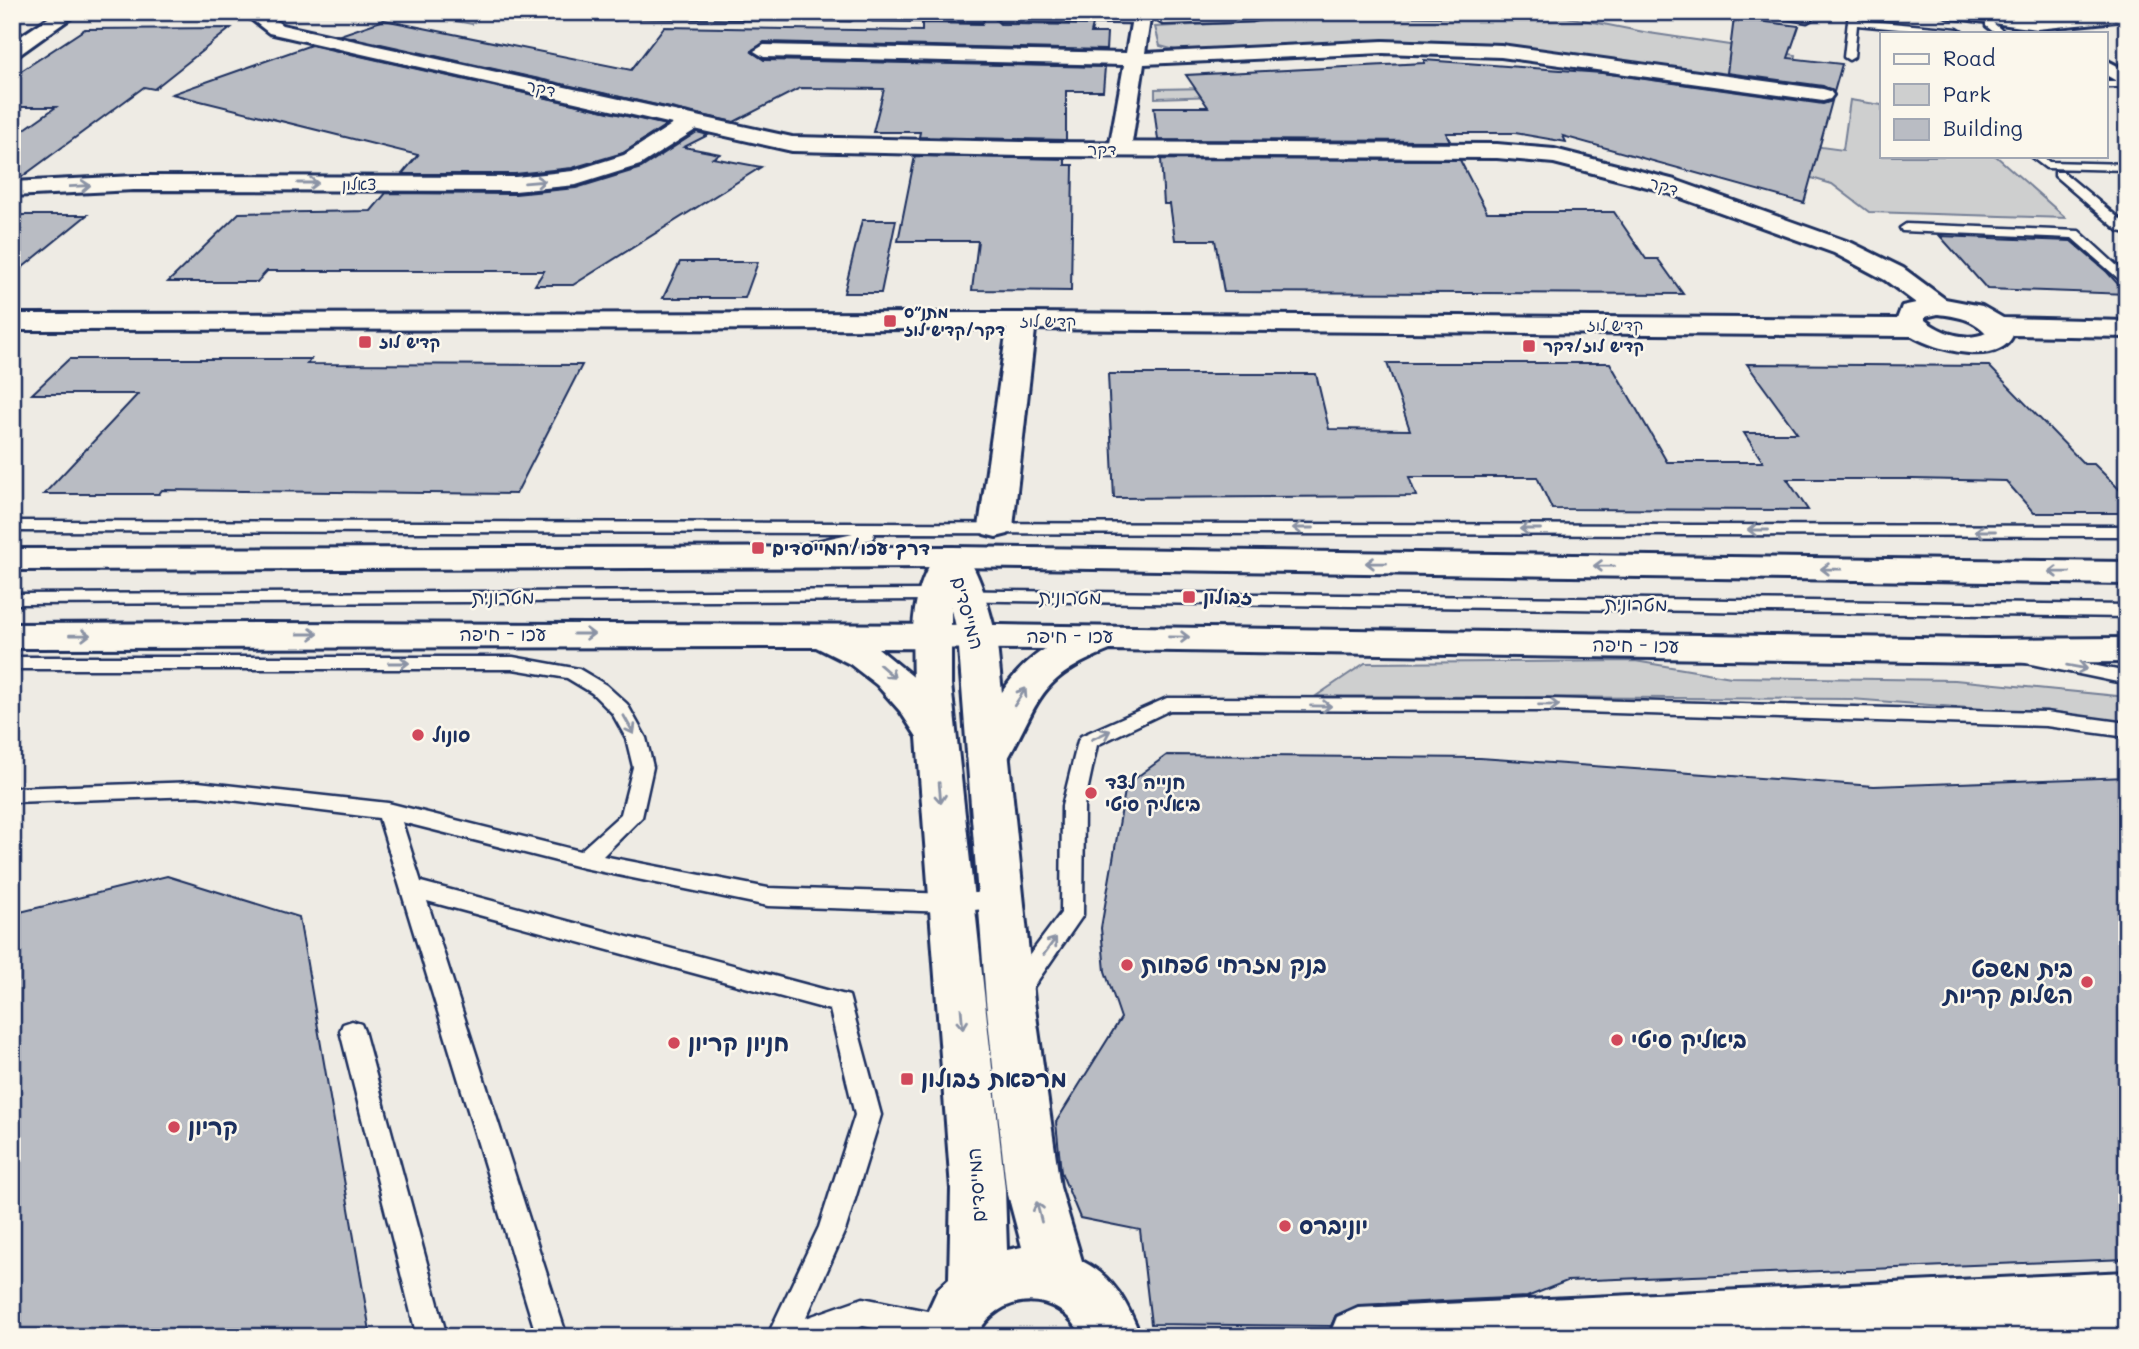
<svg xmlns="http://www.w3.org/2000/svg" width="2139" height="1349" viewBox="0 0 2139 1349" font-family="Mali,'Playpen Sans Hebrew',sans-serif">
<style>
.green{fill:#cecfcf;stroke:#747f96;stroke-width:2}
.building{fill:#b9bcc3;stroke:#1b2f5e;stroke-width:2}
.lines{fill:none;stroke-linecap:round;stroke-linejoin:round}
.service-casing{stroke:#1b2f5e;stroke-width:5}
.minor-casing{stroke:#1b2f5e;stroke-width:6}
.tertiary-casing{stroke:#1b2f5e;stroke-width:6}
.trunk-casing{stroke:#1b2f5e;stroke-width:6}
.service{fill:#fbf7ec;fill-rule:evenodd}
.minor{fill:#fbf7ec;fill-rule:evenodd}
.tertiary{fill:#fbf7ec;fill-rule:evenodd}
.trunk{fill:#fbf7ec;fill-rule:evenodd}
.oneway{stroke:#8b93a5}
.poi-dot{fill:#d1495b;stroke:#fbf7ec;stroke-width:2.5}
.labels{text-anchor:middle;stroke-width:5;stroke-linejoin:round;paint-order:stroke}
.far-street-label{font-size:16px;fill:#1b2f5e;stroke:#fbf7ec}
.far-poi-label{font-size:16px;font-weight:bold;fill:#1b2f5e;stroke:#fbf7ec;text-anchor:start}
.poi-label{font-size:19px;font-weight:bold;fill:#1b2f5e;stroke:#fbf7ec;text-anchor:start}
.street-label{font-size:19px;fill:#1b2f5e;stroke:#fbf7ec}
.near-poi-label{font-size:23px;font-weight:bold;fill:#1b2f5e;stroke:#fbf7ec;text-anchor:start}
</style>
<rect width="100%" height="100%" fill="#eeebe4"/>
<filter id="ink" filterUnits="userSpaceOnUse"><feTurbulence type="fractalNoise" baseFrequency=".0143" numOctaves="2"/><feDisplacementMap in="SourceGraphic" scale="14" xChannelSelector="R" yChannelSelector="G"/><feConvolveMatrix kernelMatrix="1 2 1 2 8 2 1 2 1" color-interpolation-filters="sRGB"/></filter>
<g filter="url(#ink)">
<g class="green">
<path d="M406 12H484L472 24Z"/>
<path d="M1475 12H1542L1649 33 1796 55 1792 83 1497 44 1396 40 1175 50 1160 46 1155 27 1385 15 1466 18Z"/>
<path d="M1473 83 1563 94 1732 135 1843 150 1850 100 1882 105V156H1996L2066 218 1869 212 1832 184 1558 103 1476 92 1368 106 1345 92 1155 98V89L1374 85 1395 91Z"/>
<path d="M1635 661 1731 677 1955 680 2127 697V726L2035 713 1851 699 1316 696 1365 663Z"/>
</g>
<g class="building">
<path d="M987 12H1095L1003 13 995 19 1000 24 1093 25 1091 33H1107L1106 50 764 42 752 52 764 60 1105 67 1103 91H1066V140L919 137 920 132H873L884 89 800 88 734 122 340 35 384 20 631 70 664 27 922 31V23L982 24Z"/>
<path d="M1734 18 1799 26 1788 58 1842 64 1834 92 1823 86 1727 73Z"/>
<path d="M231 28 154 89 144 87 19 179H12V138L56 107H12V77L85 29Z"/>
<path d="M311 45 666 125 623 153 572 168 515 174H402L418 155 172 94Z"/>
<path d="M1424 60 1602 73 1823 104 1832 101 1804 203 1563 136 1566 142 1515 133H1446L1450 141 1158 140 1154 107H1208L1186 75 1424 63Z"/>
<path d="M697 132 708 135 684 147 720 154 713 158 761 167 573 285H535L544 271H267L257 282H168L239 213 371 211 386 193 515 194 576 188 641 168Z"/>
<path d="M915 156 1065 159V165H1073L1071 291 972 290 978 241H898Z"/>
<path d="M1161 159 1460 160 1487 212H1614L1646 259H1658L1683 294 1224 292 1215 240H1175L1170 204H1164Z"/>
<path d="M12 215H87L12 276Z"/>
<path d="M862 220H896L881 293H844Z"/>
<path d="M1940 236 2071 241 2107 272 2127 294 1987 289Z"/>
<path d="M680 262H758L745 298H663Z"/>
<path d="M69 359H311L307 364 582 365 516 494 162 490 159 494H44L138 394H32Z"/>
<path d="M1387 363H1610L1667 462H1763L1744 433H1797L1747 364 1989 366 2084 464H2094L2127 497V513H2034L2006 481 1912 479H1787L1808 510 1552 509 1537 477H1409L1416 496 1114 498 1108 374H1316L1329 429 1410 430Z"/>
<path d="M1167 755 1480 758 1874 786 2127 777V1259L1567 1281 1527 1297 1358 1305 1336 1315 1331 1326 1151 1324 1140 1230 1080 1218 1061 1172 1056 1122 1121 1018 1105 971 1101 928 1126 785Z"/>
<path d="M167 876 299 917 371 1337H12V914Z"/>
</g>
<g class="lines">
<g class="service-casing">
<g id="service">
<path d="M517 12 613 13 623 12 616 19 514 17 512 15Z"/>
<path d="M635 12 850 14 855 17 850 20 638 17 635 16Z"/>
<path d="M976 12H985L982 21 873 20 868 17 873 14 975 16Z"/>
<path d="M1268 12H1288L1252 21 1163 24 1158 21 1163 18Z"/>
<path d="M1350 12H1366L1362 15Z"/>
<path d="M1406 12H1446L1442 15H1410Z"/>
<path d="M1751 12H1777L1812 19 1807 22Z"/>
<path d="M1849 12H1859L1858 20 1957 29 1962 32 1941 33 1857 25 1854 57 1849 60 1844 57Z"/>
<path d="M1003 16 1141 17 1146 20 1141 23 1000 21 998 19Z"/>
<path d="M1986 22H1992L2005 33H1995L1986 26Z"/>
<rect x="2106" y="81" width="21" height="6"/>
<path d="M2030 156H2042L2049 162 2127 164V170L2046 168Z"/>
<path d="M2055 172H2063L2127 225V233L2119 231 2055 176Z"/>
<path d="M1906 224 2079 231 2127 275V286L2072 238 1902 231 1900 228Z"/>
<path d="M12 521 2127 526V536L874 533 873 539 787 558 778 553 781 549 853 533 12 531Z"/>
<path d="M934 590 2127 605V617L934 600 12 604V594Z"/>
<path d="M2028 652 2127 672V684L2021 662 2019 658 2021 654Z"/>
<path d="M12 657H513L579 669 606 685 627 704 646 738 653 767 642 817 603 856 768 888 951 894 1000 892 1008 895 1011 901 1008 907 951 912 768 906 584 868 402 822 421 882 849 996 881 1115 846 1228 806 1318 863 1298 957 1317 962 1327 957 1337H922L863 1326 833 1337H767L819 1227 855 1115 830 1010 427 901 567 1337H537L379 818 198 796 12 802V788L198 782 388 803 580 851 621 814 633 767 626 738 612 713 592 693 567 678 513 669H12Z"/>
<path d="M1167 698 1548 699 2046 712 2127 723V737L2046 726 1548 711 1170 710 1097 745 1084 806 1083 915 1025 999 1016 1002 1007 999 1004 992 1007 985 1061 913 1062 806 1078 741 1081 736Z"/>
<path d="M352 1021 361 1024 364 1031 447 1337H417L340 1031 343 1024Z"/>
</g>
</g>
<g class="minor-casing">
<g id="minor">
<path d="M57 12H79L19 55 12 57V42Z"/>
<path d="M1133 12H1151L1145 53 1383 41 1501 45 1823 89 1830 91 1833 95 1830 99 1823 101 1501 57 1383 53 1144 64 1131 149 1128 154H1112L1109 149 1124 65 764 57 754 51 764 45 1126 53Z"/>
<path d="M1939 12H2011L2028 17H2053L2049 12H2127V20L2037 29 1948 17Z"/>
<path d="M2106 60 2127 71V87L2106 75Z"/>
<path d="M692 116 700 117 703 122 700 127 640 165 576 185 515 191 134 190 12 196V182L134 176 515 177 573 171 624 155 684 117Z"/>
<path d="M1022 313 1032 315 1036 321 1013 527 1008 534 996 537 984 534 979 527 1008 321 1012 315Z"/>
<path d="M2127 1272V1328L1945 1337H1329L1337 1317 1358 1308Z"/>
</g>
</g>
<g class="tertiary-casing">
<g id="tertiary">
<path d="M242 12H264L282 25 792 137 1021 142 1497 144 1554 149 1675 180 1852 243 1903 268 1945 299 1982 306 2003 318 2127 321V337L2013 335C1999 367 1935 350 1912 336L1022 329 12 330V314L1022 313 1897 319 1902 306 1916 303 1885 280 1834 253 1659 190 1554 163 1497 158 1021 156 792 151 269 33ZM1938 314C1956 316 1974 319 1986 333 1966 342 1941 333 1925 320V317Z"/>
<path d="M951 547 963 550C981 575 988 606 996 635L1034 1001 1060 1187 1082 1261C1115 1278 1127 1303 1141 1337H1082C1060 1289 998 1290 976 1337H916L938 1289 949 1279 951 1189 913 684C912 635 909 592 939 550ZM951 606 958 635 986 1001 1006 1187 1022 1247 1007 1250 1005 1189 951 684Z"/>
</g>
</g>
<g class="trunk-casing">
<g id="trunk">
<path d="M951 547 2127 562V584L951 567 12 570V549Z"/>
<path d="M259 623 999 625 1986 639 2127 638V662L1986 663 1110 650C1033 680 1041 703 1003 767L988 771 973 767 967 757C987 717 1006 673 1045 649L878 648 917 680 955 733 949 743 935 747 921 743 900 711 877 685 850 664 816 647 12 648V624Z"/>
</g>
</g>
<use href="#service" class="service"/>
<use href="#minor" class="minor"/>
<use href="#tertiary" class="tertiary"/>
<use href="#trunk" class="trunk"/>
</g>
<defs><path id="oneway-shaft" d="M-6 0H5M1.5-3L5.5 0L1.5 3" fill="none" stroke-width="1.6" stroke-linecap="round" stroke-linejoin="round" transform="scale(1.75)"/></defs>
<g class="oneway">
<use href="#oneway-shaft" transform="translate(535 182) rotate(-5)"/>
<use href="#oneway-shaft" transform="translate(308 183)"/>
<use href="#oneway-shaft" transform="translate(80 186) rotate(-3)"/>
<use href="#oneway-shaft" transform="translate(1303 528) rotate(-180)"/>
<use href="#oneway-shaft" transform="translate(1530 529) rotate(-180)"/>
<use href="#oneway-shaft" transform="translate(1758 530) rotate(-180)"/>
<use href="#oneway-shaft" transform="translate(1985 531) rotate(-180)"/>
<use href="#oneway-shaft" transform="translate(1376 563) rotate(-179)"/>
<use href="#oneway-shaft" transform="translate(1604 566) rotate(-179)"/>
<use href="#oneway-shaft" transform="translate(1831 569) rotate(-179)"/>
<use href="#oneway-shaft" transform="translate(2059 572) rotate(-179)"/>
<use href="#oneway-shaft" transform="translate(308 634)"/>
<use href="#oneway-shaft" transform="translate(584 634)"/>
<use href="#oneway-shaft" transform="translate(80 635) rotate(-1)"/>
<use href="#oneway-shaft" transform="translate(1179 637) rotate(1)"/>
<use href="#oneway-shaft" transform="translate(399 663)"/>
<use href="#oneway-shaft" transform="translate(2077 667) rotate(10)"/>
<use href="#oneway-shaft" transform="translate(887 671) rotate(41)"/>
<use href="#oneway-shaft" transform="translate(1020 697) rotate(-57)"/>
<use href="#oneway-shaft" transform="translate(1549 705) rotate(1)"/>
<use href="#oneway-shaft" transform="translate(1321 706) rotate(1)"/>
<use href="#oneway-shaft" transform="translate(629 725) rotate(61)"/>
<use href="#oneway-shaft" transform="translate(1101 735) rotate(-25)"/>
<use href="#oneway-shaft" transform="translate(940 793) rotate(85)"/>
<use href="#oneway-shaft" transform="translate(1050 946) rotate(-54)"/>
<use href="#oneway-shaft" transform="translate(962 1019) rotate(85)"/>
<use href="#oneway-shaft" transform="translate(1039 1212) rotate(-104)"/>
</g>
</g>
<g class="poi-dot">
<rect x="883" y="314" width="14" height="14" rx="3.5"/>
<rect x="358" y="335" width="14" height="14" rx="3.5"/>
<rect x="1522" y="339" width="14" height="14" rx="3.5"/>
<rect x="751" y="541" width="14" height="14" rx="3.5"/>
<rect x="1182" y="590" width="14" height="14" rx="3.5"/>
<circle cx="418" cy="735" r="7"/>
<circle cx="1091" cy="793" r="7"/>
<circle cx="1127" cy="965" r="7"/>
<circle cx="2087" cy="982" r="7"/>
<circle cx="1617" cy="1040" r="7"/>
<circle cx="674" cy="1043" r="7"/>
<rect x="900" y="1072" width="14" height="14" rx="3.5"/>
<circle cx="174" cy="1127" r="7"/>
<circle cx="1285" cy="1226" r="7"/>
</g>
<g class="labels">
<g class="far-street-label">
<text transform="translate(541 88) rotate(12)" y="6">דקר</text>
<text x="1102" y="155">דקר</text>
<text x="359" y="190">צאלון</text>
<text transform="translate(1664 186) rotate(17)" y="6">דקר</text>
<text x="1048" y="327">קדיש לוז</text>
<text x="1615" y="331">קדיש לוז</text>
</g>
<g class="far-poi-label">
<text x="904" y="318">מתנ״ס<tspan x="904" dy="18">דקר/קדיש לוז</tspan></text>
<text x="379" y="348">קדיש לוז</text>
<text x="1543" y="352">קדיש לוז/דקר</text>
</g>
<g class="poi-label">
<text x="772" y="555">דרך עכו/המייסדים</text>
<text x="1203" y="604">זבולון</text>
<text x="432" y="742">סונול</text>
<text x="1105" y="789">חנייה לצד<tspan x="1105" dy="22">ביאליק סיטי</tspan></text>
</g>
<g class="street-label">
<text x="503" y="604">מטרונית</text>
<text transform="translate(1070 597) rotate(1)" y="7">מטרונית</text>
<text transform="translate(1636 604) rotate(1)" y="7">מטרונית</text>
<text transform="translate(968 613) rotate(75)" y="7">המייסדים</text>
<text x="503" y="641">עכו - חיפה</text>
<text x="1070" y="643">עכו - חיפה</text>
<text transform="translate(1636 645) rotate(1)" y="7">עכו - חיפה</text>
<text transform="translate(976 1185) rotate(-94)" y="7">המייסדים</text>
</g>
<g class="near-poi-label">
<text x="1141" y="973">בנק מזרחי טפחות</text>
<text x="2073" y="977" text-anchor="end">בית משפט<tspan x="2073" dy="26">השלום קריות</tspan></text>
<text x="1631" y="1048">ביאליק סיטי</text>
<text x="688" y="1051">חניון קריון</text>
<text x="921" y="1087">מרפאת זבולון</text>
<text x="188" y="1135">קריון</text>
<text x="1299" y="1234">יוניברס</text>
</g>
</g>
<rect width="2139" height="1349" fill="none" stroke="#fbf7ec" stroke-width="42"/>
<rect x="21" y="21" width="2097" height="1307" fill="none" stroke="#1b2f5e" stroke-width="2.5" filter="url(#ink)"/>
<rect x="1880" y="32" width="228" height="126" fill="#fbf7ec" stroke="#a1a7b3" stroke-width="2"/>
<rect x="1894" y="54" width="35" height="10" fill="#fbf7ec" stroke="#a1a7b3" stroke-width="2"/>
<text x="1943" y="66" font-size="21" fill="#1b2f5e">Road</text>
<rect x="1894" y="84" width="35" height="21" fill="#cecfcf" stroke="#a1a7b3" stroke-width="2"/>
<text x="1943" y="102" font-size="21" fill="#1b2f5e">Park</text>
<rect x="1894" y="119" width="35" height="21" fill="#b9bcc3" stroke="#a1a7b3" stroke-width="2"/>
<text x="1943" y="136" font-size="21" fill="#1b2f5e">Building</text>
</svg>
